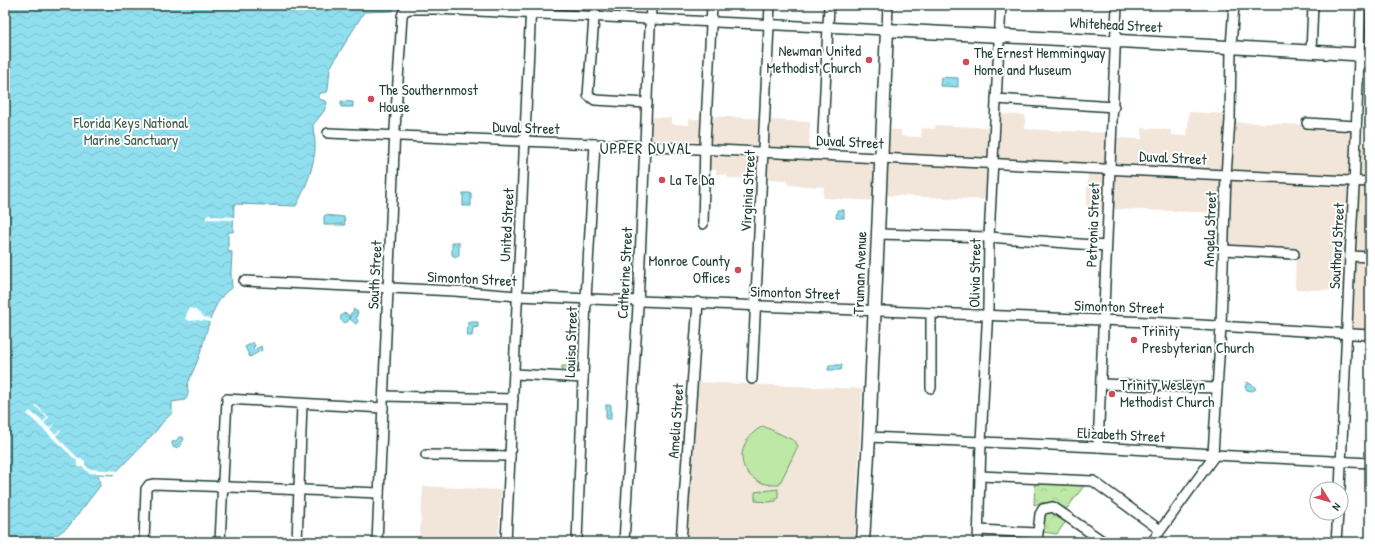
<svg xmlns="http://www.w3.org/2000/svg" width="1375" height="547" viewBox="0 0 1375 547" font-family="'Patrick Hand',sans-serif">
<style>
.built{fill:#f2e6da}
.green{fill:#bde8a5;stroke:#6e926c}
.park{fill:url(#park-crowns);stroke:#6e926c}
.water{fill:url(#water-waves);stroke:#639ea4}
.pier{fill:#fff}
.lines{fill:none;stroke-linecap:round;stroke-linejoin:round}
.minor-casing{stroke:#1f3d34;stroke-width:12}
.major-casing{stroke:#1f3d34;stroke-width:15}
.minor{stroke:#fff;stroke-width:9}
.major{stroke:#fff;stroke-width:12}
.poi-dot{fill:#d1495b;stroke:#fff;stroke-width:1.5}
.labels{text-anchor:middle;stroke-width:4;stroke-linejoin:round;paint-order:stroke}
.street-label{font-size:15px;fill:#1f3d34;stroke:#fff}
.poi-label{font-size:15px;fill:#1f3d34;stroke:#fff;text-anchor:start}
.park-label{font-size:15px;fill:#3f5f4b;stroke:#fff}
.neighbourhood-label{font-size:16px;letter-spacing:1px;fill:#1f3d34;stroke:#fff}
</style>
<defs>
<pattern id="park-crowns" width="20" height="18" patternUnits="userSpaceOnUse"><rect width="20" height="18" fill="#bde8a5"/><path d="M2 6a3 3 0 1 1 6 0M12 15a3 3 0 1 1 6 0" fill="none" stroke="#a2c88f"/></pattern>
<pattern id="water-waves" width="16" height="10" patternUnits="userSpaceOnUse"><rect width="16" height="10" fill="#90dfef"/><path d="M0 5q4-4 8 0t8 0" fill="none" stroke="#7cc0ce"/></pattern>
</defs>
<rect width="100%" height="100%" fill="#fff"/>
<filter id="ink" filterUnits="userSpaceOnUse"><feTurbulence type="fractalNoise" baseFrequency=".025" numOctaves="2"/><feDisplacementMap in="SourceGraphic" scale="8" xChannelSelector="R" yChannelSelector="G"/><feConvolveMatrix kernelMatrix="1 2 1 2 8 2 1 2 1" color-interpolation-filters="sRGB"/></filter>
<g filter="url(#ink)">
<g class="built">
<path d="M1189 112 1226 114 1224 171 1113 167 1115 138 1142 139V128L1171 130V135L1187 136Z"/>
<path d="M999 114 1025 115V129L1110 133 1108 165 997 160Z"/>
<path d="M710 116 763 119 761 148 708 145Z"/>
<path d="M651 117 672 118V124L689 125V119H704L703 142 651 140Z"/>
<path d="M770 120 810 122 809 149 768 147Z"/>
<path d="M1234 122 1352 127 1349 177 1231 172Z"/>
<path d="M935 125 993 128 991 160 884 154 885 129 901 130V136L921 137 922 128 935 129Z"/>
<path d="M1359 146H1370V177H1358Z"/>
<path d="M706 156 759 159 758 179 727 178V175L716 174V170L706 169Z"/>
<path d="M768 158 878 163 876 201 823 198 824 187 788 185V180L766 179Z"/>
<path d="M885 163 992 168 990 200 883 195Z"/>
<path d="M1088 173 1225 179 1223 213 1086 208Z"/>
<path d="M1230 179 1349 184 1344 291 1295 289 1296 252 1227 248Z"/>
<path d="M1357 184 1370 185V255L1354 254Z"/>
<path d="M1355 260H1370V299L1368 330 1352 329Z"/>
<path d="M697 382 862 389 855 542H687Z"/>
<path d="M423 486 501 490 498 542H419Z"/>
</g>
<path class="green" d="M763 426 795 441 798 446 779 485C739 487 728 445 763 426Z"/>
<g class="park">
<rect x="562" y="366" width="17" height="8"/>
<path d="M1035 477 1087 482 1065 511C1054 504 1046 500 1034 505Z"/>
<path d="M778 489V497L776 501 769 502 755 501V492Z"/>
<path d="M1049 510 1067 520 1057 534 1042 532 1044 511Z"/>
</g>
<g class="water">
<path d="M5 5H393V11L364 12 330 68 328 90 327 92 320 93 319 99 326 101 327 103 324 111 313 125C313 133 316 141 315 150 313 170 305 189 296 206L234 204 233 232H228V251L232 252 231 273 232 288C213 297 206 335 200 354 197 363 192 373 188 383 186 389 191 393 185 400L172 402V413L162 423 156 431 113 475 98 474 100 486 69 526 47 542H5Z"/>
<path d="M941 77 958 78V87L940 86Z"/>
<path d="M341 101 353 102V107H341Z"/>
<rect x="463" y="193" width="8" height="13"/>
<path d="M837 210H844V218H836Z"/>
<path d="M325 215 344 217 345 225H324V217Z"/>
<path d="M452 242H459V256L455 257 452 255Z"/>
<path d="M353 309 358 312 356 318 358 321 356 324 350 319V314L354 311Z"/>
<circle cx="345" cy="318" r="4.5"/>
<path d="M468 322H478V327L473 328 472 336H467Z"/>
<path d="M253 342 255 346 253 348 254 350 261 346 262 350 250 357 245 347Z"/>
<path d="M829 365H842L841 370H828Z"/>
<path d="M1247 382 1254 386 1256 389 1252 391 1247 390 1245 387Z"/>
<rect x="606" y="405" width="5" height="14"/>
<path d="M179 437H183L184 440 181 442 182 444 179 447 174 448 172 444V442L176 441Z"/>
</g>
<g class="pier">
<path d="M208 214H211V216L234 217 233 220 208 219 206 220V215H208Z"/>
<path d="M189 308 194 309 204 317 213 320 212 323 203 320 202 321 198 320 190 321 185 319Z"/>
<path d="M36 405 49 417 44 423 49 428 54 423 55 424 50 429 55 434 60 430H61L56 436 79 459H82L85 461V465L89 469 121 471 117 474 89 473 83 467H79L77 465V461L27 414 30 411 43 422 47 417 35 406Z"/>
</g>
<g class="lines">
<g class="minor-casing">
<g id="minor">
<path d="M595 5 588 95 595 100 647 103"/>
<path d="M1311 52 1313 5"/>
<path d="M996 99 1114 107"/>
<path d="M1307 123 1356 126"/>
<path d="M328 133 595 144 1370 182"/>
<path d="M822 155 829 5"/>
<path d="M703 224 705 144 712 5"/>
<path d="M878 234 989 237 1106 246"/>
<path d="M1223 250 1294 254"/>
<path d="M1350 256 1370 257"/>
<path d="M244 281 454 291 517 296 1149 322 1370 335"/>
<path d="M515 374 583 378"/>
<path d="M752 379 770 5"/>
<path d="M1101 384 1217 388"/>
<path d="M931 388V313"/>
<path d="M384 396 513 399"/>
<path d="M869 437 1098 447 1213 454 1215 455 1370 463"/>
<path d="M1098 447 1117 5"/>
<path d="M1213 454 1221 326 1226 175 1230 120 1231 47 1234 5"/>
<path d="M426 455 510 456"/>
<path d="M980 476 1093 481 1160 530"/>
<path d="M1340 489 1350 256 1354 187 1361 5"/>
<path d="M979 530 1037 533"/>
<path d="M144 542 146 489 149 485 154 484 379 493"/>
<path d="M220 542 227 399 383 408"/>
<path d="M297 542 302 404"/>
<path d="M377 542 395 129 402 16 404 11 410 9H435L887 30 888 5"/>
<path d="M506 542 531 5"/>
<path d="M577 542 586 298 595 144"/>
<path d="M624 542 638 306 651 5"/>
<path d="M681 542 698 302"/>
<path d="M978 542 981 442 988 307 989 237 1001 5"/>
<path d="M1037 542 1040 514 1043 509 1053 507 1104 542"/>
<path d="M1152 542 1215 455"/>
<path d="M1336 542 1338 513"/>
</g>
</g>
<g class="major-casing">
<path id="major" d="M863 542 869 437 887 30 1116 42 1120 41 1370 55"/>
</g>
<use href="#minor" class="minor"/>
<use href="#major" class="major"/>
</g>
</g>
<g class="poi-dot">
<circle cx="869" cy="60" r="4"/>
<circle cx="966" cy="62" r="4"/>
<circle cx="371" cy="99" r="4"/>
<circle cx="662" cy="180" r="4"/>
<circle cx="738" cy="270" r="4"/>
<circle cx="1134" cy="340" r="4"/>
<circle cx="1112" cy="394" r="4"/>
</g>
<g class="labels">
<g class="street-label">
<text transform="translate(1116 25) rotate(3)" y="5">Whitehead Street</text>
<text transform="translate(526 128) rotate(2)" y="5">Duval Street</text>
<text transform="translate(850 142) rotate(3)" y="5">Duval Street</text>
<text transform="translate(1173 158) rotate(3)" y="5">Duval Street</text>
<text transform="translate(748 191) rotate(-87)" y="5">Virginia Street</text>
<text transform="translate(507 225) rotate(-87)" y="5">United Street</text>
<text transform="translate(1093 225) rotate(-88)" y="5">Petronia Street</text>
<text transform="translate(1210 229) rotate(-88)" y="5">Angela Street</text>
<text transform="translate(1337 246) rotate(-87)" y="5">Southard Street</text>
<text transform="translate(625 273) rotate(-87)" y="5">Catherine Street</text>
<text transform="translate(860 273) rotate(-88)" y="5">Truman Avenue</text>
<text transform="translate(975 273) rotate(-89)" y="5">Olivia Street</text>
<text transform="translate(375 275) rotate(-87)" y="5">South Street</text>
<text transform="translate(472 279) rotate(3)" y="5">Simonton Street</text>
<text transform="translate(795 293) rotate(2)" y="5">Simonton Street</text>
<text transform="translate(1119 307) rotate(2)" y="5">Simonton Street</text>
<text transform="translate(571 342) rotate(-88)" y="5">Louisa Street</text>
<text transform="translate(676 421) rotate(-86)" y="5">Amelia Street</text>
<text transform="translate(1121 435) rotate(3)" y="5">Elizabeth Street</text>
</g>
<g class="poi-label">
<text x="861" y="56" text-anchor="end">Newman United<tspan x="861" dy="17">Methodist Church</tspan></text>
<text x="974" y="58">The Ernest Hemmingway<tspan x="974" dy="17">Home and Museum</tspan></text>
<text x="379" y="95">The Southernmost<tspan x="379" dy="17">House</tspan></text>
<text x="670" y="185">La Te Da</text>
<text x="730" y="266" text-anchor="end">Monroe County<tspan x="730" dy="17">Offices</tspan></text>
<text x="1142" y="336">Trinity<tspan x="1142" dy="17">Presbyterian Church</tspan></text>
<text x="1120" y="390">Trinity Wesleyn<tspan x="1120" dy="17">Methodist Church</tspan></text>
</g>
<g class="park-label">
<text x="131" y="128">Florida Keys National<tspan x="131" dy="17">Marine Sanctuary</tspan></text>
</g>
<g class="neighbourhood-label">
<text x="646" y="154">UPPER DUVAL</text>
</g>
</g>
<rect width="1375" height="547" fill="none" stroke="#fff" stroke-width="20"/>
<rect x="10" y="10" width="1355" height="527" fill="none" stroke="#1f3d34" stroke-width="1.5" filter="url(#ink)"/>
<g transform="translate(1329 501) rotate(127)"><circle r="19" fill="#ffffff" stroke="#a5b1ae"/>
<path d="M0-3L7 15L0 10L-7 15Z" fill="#d1495b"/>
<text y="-6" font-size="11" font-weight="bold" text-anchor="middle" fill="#1f3d34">N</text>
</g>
</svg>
